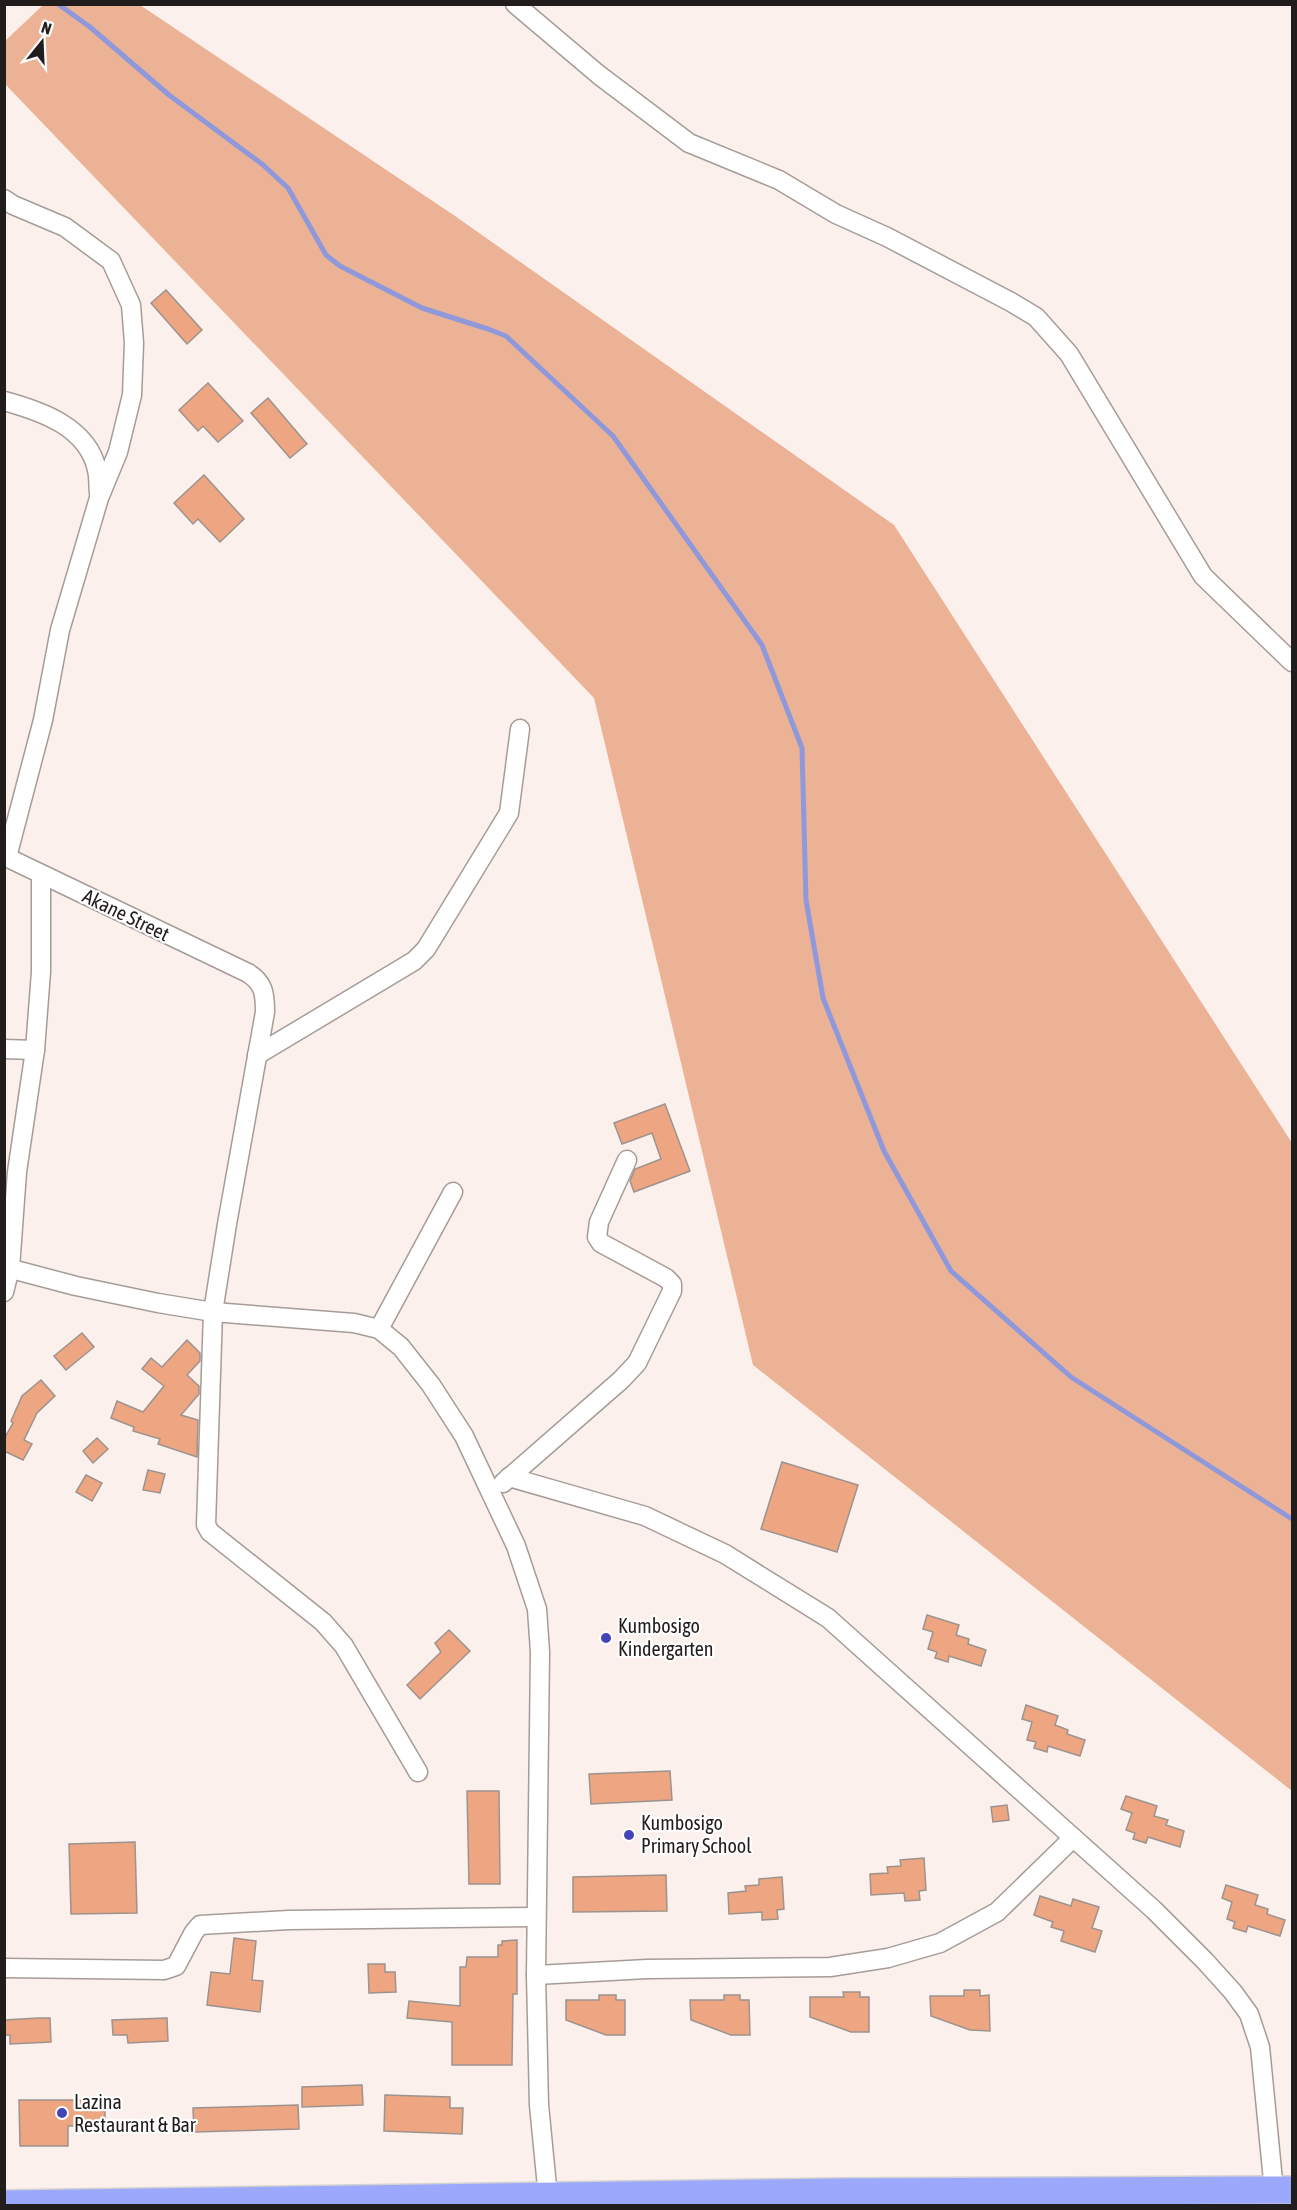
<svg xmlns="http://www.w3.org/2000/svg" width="1297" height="2210" viewBox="0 0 1297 2210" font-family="'Asap Condensed',sans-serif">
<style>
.green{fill:#ecb296}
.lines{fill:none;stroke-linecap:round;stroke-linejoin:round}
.stream{stroke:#8e98db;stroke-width:5}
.building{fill:#eea581;stroke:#9d938e;stroke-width:1.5}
.minor-casing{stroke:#a69c97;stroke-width:21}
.highway-casing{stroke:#d3d2d2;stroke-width:30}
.minor{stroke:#fff;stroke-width:18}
.highway{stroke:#9ca8fb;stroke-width:27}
.poi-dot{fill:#4444b9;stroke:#fff;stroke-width:2}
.labels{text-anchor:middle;stroke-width:4.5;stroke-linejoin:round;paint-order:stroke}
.street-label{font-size:20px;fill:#211d1c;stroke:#fff}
.poi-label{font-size:20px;fill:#211d1c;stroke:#fff;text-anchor:start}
</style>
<rect width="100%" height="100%" fill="#fbf0eb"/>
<path class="green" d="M43 5H140L455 216 894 525 1292 1143V1791L753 1365 594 698 5 84V41Z"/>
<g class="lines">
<path class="stream" d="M58 4 90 27 169 95 262 164 288 188 326 255 340 266 422 308 488 329 506 336 613 436 762 645 802 748 806 900 823 998 884 1151 951 1271 1071 1377 1292 1519"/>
</g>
<g class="building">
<path d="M166 290 202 330 187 344 151 303Z"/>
<path d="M208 383 243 421 218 442 203 426 198 431 179 410Z"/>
<path d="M268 398 307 444 290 458 251 413Z"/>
<path d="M204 475 244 519 220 542 198 519 193 524 174 503Z"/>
<path d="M665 1104 690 1171 634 1192 630 1181 635 1169 661 1159 652 1133 622 1144 614 1123Z"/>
<path d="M82 1333 94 1347 66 1370 54 1356Z"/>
<path d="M187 1340 200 1353V1361L187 1375 199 1386V1394L181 1415 198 1420 197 1457 158 1444 160 1439 133 1431 134 1427 111 1418 117 1401 143 1412 164 1386 142 1369 151 1358 162 1367Z"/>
<path d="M41 1380 55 1396 37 1413 24 1440 32 1444 23 1460 4 1451V1439L13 1423 11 1421 22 1396Z"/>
<path d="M97 1438 108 1449 93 1463 83 1451Z"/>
<path d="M782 1462 858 1485 837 1552 761 1529Z"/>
<path d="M148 1470 165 1474 160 1493 143 1490Z"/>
<path d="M86 1475 102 1483 92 1501 76 1492Z"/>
<path d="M927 1615 959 1625 956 1635 969 1639 968 1644 986 1650 981 1666 949 1656 948 1662 935 1658 937 1652 928 1649 933 1632 923 1629Z"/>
<path d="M449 1630 470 1651 420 1699 407 1685 441 1652 435 1643Z"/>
<path d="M1026 1705 1058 1716 1055 1725 1068 1730 1067 1734 1085 1740 1080 1756 1048 1746 1047 1752 1034 1748 1036 1742 1027 1740 1032 1722 1022 1719Z"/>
<path d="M670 1771 672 1800 591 1804 589 1774Z"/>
<path d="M467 1791H499L500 1884H469Z"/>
<path d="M1126 1796 1157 1806 1154 1816 1168 1820 1166 1825 1184 1831 1180 1847 1148 1837 1146 1843 1133 1839 1135 1833 1126 1830 1132 1813 1121 1809Z"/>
<path d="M1007 1805 1009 1820 993 1822 991 1807Z"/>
<path d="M135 1842 137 1913 71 1914 69 1844Z"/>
<path d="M924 1858 926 1890 919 1891 920 1900 905 1901 904 1893 871 1895 870 1874 888 1873 887 1867 901 1866 900 1860Z"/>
<path d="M666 1875 667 1911 573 1912V1877Z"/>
<path d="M782 1877 784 1909 777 1910 778 1919 762 1920V1912L729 1914 728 1893 746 1891 745 1886 759 1885V1879Z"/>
<path d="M1226 1885 1258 1895 1255 1905 1268 1909 1267 1914 1285 1920 1280 1936 1248 1926 1246 1932 1233 1928 1235 1922 1227 1919 1232 1902 1222 1898Z"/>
<path d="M1040 1896 1071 1906 1073 1899 1099 1907 1092 1928 1102 1931 1095 1952 1061 1941 1064 1931 1051 1927 1053 1922 1034 1915Z"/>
<path d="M234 1938 256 1941 252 1980 263 1981 260 2012 207 2005 211 1972 230 1974Z"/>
<path d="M517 1940V1994H513L512 2065H452V2022L407 2018 409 2001 460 2006V1967H466L467 1957H498V1945H502V1941Z"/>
<path d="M368 1964H385V1972H395L396 1992 369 1993Z"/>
<path d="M964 1990H980V1996L989 1995 990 2031 970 2030 931 2016 930 1996H964Z"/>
<path d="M843 1992H860V1997H869V2032H851L810 2017V1997H844Z"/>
<path d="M599 1995H616V2000H625V2035H606L566 2020V2000H599Z"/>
<path d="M724 1995H740V2000H749L750 2035H731L691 2020 690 2000H724Z"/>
<path d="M39 2018H50L51 2042 10 2044V2035H4V2020Z"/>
<path d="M167 2018 168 2041 128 2043 127 2035H113L112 2020Z"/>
<path d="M362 2085 363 2105 302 2107V2087Z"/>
<path d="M385 2095 450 2097V2108H463L462 2134 384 2131Z"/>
<path d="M19 2100H105V2126H68V2146H20Z"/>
<path d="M298 2105 299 2129 194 2132 193 2108Z"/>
</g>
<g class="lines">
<g class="minor-casing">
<g id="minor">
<path d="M515 4 599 75 689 143 779 180 836 214 887 237 1011 302 1036 317 1069 354 1203 576 1292 662"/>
<path d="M4 199 13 205 65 227 111 261 131 305 134 343 132 395 118 452 99 498 60 630 43 720 7 857"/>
<path d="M4 401C41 411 88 427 97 470 99 477 98 486 99 493"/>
<path d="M4 856 248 973C264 983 265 994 265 1012L227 1224 213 1312 206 1525 210 1532 323 1622 344 1646 418 1772"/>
<path d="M4 1049 35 1050"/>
<path d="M257 1055 414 961 426 949 509 813 520 729"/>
<path d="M4 1267 76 1286 158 1303 213 1312 354 1323 379 1329 401 1347 431 1385 464 1436 516 1546 537 1609 540 1652 536 1975 539 2105 548 2197"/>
<path d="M4 1292 10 1268 17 1172 35 1050 41 972V874"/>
<path d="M379 1329 453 1192"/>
<path d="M509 1477 645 1516 725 1554 828 1618 1154 1910 1205 1961 1233 1992 1249 2014 1260 2047 1274 2191"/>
<path d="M503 1483 621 1380 637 1363 672 1291V1284L666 1278 601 1243 597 1237 599 1222 627 1160"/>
<path d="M4 1968 164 1970 176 1966 194 1932 200 1925 289 1920 536 1917"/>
<path d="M536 1975 647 1969 830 1967 888 1958 940 1943 997 1912 1073 1838"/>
</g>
</g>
<g class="highway-casing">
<path id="highway" d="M4 2204 840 2192 1292 2190"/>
</g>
<use href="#minor" class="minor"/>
<use href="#highway" class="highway"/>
</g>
<g class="poi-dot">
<circle cx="606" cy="1638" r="6"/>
<circle cx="629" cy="1835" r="6"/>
<circle cx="62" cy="2113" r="6"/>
</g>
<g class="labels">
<g class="street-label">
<text transform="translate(126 915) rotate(26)" y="7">Akane Street</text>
</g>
<g class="poi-label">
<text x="618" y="1633">Kumbosigo<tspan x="618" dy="23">Kindergarten</tspan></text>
<text x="641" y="1830">Kumbosigo<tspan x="641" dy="23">Primary School</tspan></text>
<text x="74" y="2109">Lazina<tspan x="74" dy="23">Restaurant &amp; Bar</tspan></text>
</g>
</g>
<rect width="1297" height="2210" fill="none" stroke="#211d1c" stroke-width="12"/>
<g transform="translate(42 42) rotate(18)" stroke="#ffffff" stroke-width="4.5" paint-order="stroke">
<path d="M0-4.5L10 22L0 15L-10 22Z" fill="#211d1c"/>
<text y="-9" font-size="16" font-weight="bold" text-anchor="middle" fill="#211d1c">N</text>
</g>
</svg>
